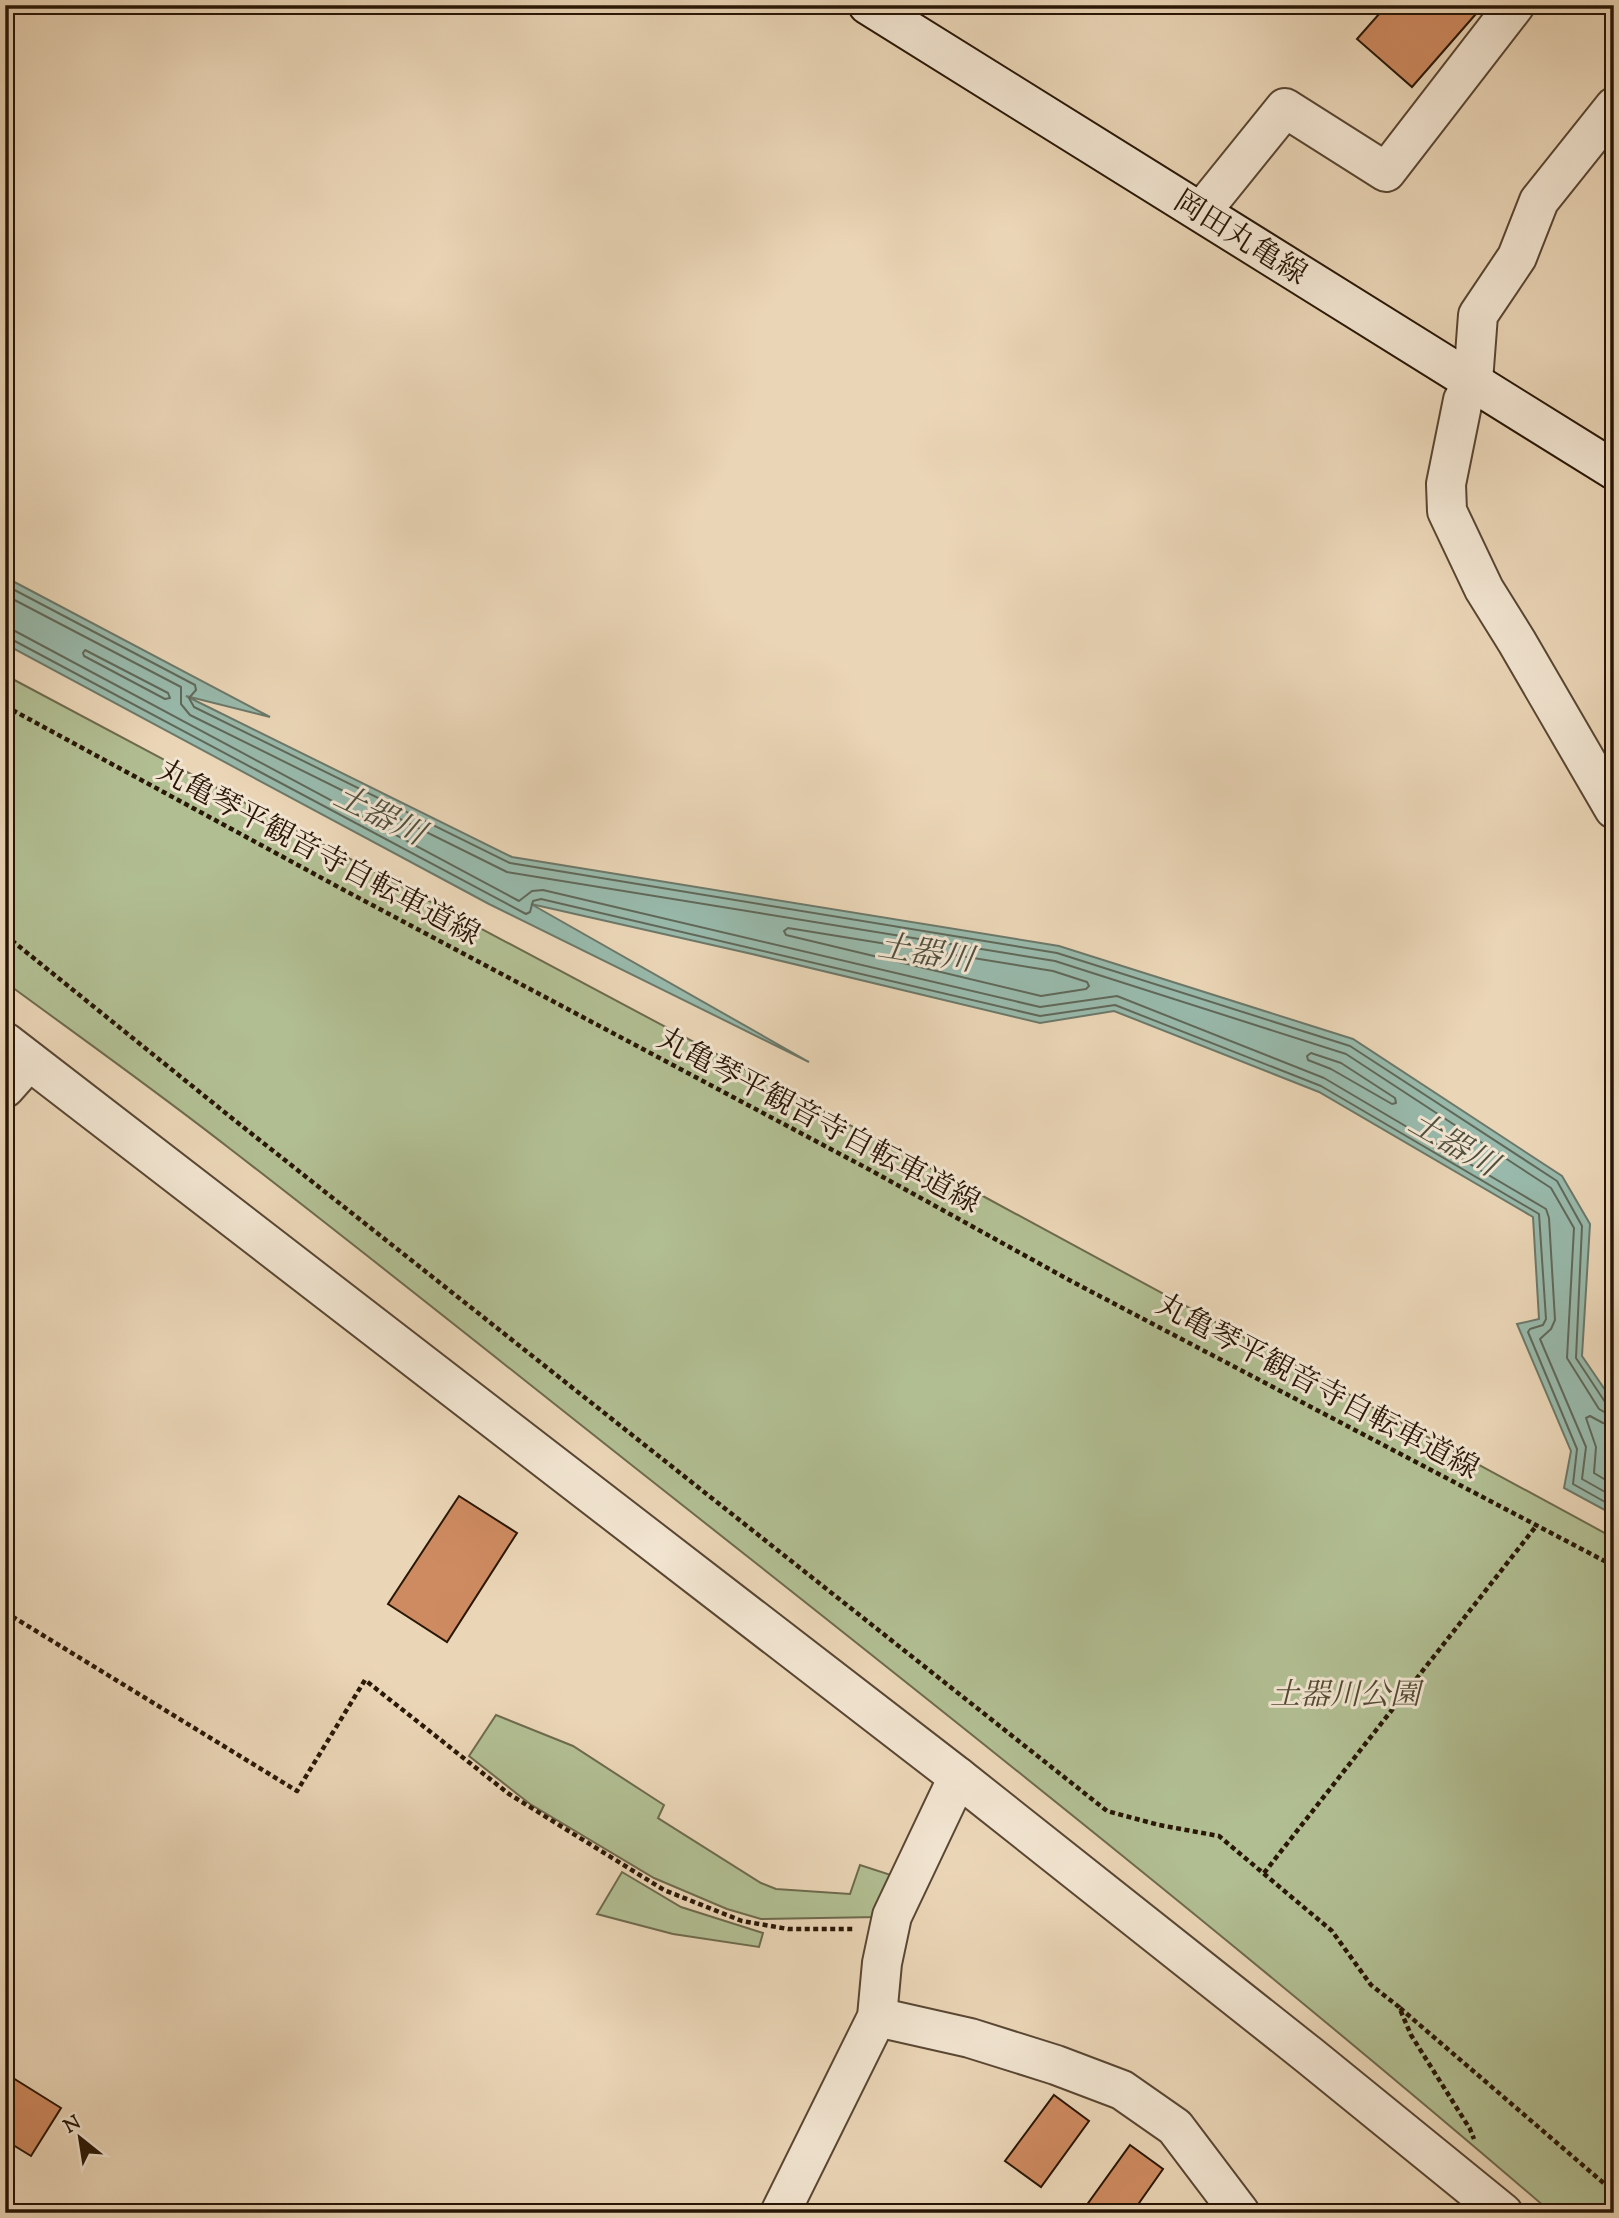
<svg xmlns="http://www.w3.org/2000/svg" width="1619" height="2218" viewBox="0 0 1619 2218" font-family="'Sorts Mill Goudy','Noto Serif JP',serif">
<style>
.green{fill:#b1be92;stroke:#6d6a4c;stroke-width:2}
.water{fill:#98b9ab;stroke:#6c7869;stroke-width:2}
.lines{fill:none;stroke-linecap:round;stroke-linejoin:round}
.shore{stroke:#606859;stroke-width:2}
.building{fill:#ce8a60;stroke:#291707;stroke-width:2}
.street-casing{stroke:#594633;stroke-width:42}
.secondary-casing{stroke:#291707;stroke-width:42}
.path{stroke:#291707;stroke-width:4.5;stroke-dasharray:5 3.5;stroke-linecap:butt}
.street{stroke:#f1e4d0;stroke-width:38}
.secondary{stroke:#f1e4d0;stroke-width:38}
.labels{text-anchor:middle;stroke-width:6;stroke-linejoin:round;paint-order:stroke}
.street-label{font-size:30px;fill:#291707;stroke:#f1e4d0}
.park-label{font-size:30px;font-style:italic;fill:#524931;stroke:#f1e4d0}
.water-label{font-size:32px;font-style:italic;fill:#505040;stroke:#f1e4d0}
</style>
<rect width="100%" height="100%" fill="#ead5b6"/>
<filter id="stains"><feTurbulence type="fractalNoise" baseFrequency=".00286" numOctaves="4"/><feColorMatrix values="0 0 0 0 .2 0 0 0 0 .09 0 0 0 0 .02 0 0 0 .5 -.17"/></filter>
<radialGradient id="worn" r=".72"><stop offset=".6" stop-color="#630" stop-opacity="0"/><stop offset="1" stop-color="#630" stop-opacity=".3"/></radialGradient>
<g class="green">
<path d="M5 675 981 1195 1614 1538V2213H1552C1268 1969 975 1736 681 1504 531 1386 381 1265 229 1148 156 1091 80 1037 5 982Z"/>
<path d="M496 1715 573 1746 664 1805 658 1818 761 1883 776 1889 850 1894 860 1865 894 1876 878 1917 761 1919 727 1909 654 1878 530 1804 469 1756Z"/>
<path d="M622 1872 681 1907 763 1933 759 1947 673 1934 597 1914Z"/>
</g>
<path class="water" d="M5 577 270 717 186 696 512 857 1059 946 1353 1039 1562 1176 1590 1224 1582 1356 1614 1403V1515L1564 1488 1571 1451 1517 1324 1539 1319 1533 1217 1319 1092 1114 1011 1040 1023 752 954 531 904 809 1062 489 904 5 644Z"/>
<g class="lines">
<g class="shore">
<path d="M5 585 195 685 196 690 189 698 194 707 510 863 1057 953 1350 1046 1557 1181 1582 1226 1576 1358 1605 1402 1614 1406"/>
<path d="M5 595 181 687V704L190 715 507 872 1055 961 1346 1054 1551 1188 1574 1228 1567 1358 1599 1409 1606 1413 1614 1414"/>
<path d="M5 630 15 631 519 901 532 891 543 890 1040 1007 1117 996 1324 1078 1546 1209 1549 1218 1555 1320 1551 1329 1540 1339 1586 1447 1582 1479 1614 1497"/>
<path d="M5 638 11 639 526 914 530 912 533 901 541 899 1040 1016 1115 1005 1321 1086 1539 1214 1546 1319 1543 1325 1530 1329 1528 1332 1577 1449 1573 1484 1614 1507"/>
<path d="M85 650 168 693 170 698 165 699 84 656 83 653Z"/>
<path d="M788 928 1053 971 1087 982 1089 986 1086 989 1041 996 786 935 784 931Z"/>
<path d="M1311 1053 1341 1063 1395 1098 1396 1103 1392 1104 1331 1069 1308 1060 1307 1056Z"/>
<path d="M1614 1425 1603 1423 1590 1416 1586 1418 1596 1447 1594 1473 1614 1485"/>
</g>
</g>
<g class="building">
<path d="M1387 5H1464L1475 15 1412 87 1357 39Z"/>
<path d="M459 1496 517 1533 447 1642 388 1604Z"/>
<path d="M5 2073 61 2108 31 2156 5 2140Z"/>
<path d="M1054 2095 1089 2121 1041 2187 1005 2161Z"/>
<path d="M1130 2145 1163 2169 1132 2213H1081Z"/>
</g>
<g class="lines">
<g class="street-casing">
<g id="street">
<path d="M1614 107 1539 201 1517 257 1478 315 1473 381 1463 400 1446 484 1447 511 1484 589 1517 642 1614 809"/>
<path d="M1201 212 1285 108 1386 172 1515 5"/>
<path d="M5 1042 958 1777 1310 2056 1503 2213"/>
<path d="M5 1088 29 1061"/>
<path d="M877 2017 970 2038 1056 2065 1122 2090 1175 2127 1240 2213"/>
<path d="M780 2213 877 2017 882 1963 892 1916 958 1777"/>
</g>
</g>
<g class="secondary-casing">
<path id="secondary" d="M868 5 1614 470"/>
</g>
<g class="path">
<path d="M5 706 342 889 872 1171 1071 1281 1614 1566"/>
<path d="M5 935 233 1119 1107 1811 1159 1825 1219 1836 1332 1931 1371 1985 1399 2007 1411 2035 1470 2129 1474 2139"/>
<path d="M5 1612 297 1791 365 1680 509 1794 664 1890 742 1921 788 1929H853"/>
<path d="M1264 1873 1537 1525"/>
<path d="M1400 2008 1614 2192"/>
</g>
<use href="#street" class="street"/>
<use href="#secondary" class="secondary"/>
</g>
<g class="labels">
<g class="street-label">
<text transform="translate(1241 237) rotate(32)" y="10">岡田丸亀線</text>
<text transform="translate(319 852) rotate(28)" y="10">丸亀琴平観音寺自転車道線</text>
<text transform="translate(819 1120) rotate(28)" y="10">丸亀琴平観音寺自転車道線</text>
<text transform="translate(1318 1386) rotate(28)" y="10">丸亀琴平観音寺自転車道線</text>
</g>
<g class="park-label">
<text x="1345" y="1704">土器川公園</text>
</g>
<g class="water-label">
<text transform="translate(380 814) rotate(26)" y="11">土器川</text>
<text transform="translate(926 952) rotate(9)" y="11">土器川</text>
<text transform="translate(1454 1143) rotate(30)" y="11">土器川</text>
</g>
</g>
<rect width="1619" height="2218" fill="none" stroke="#ead5b6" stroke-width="28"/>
<rect x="7" y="7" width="1605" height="2204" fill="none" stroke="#291707" stroke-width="3.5"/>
<rect x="14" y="14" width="1591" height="2190" fill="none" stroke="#291707" stroke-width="2"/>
<g transform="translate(80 2138) rotate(330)" stroke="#f1e4d0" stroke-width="5" paint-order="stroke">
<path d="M0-5L12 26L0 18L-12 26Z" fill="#291707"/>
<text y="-10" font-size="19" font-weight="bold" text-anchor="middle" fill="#291707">N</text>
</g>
<rect width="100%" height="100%" filter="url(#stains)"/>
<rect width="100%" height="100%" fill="url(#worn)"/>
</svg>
